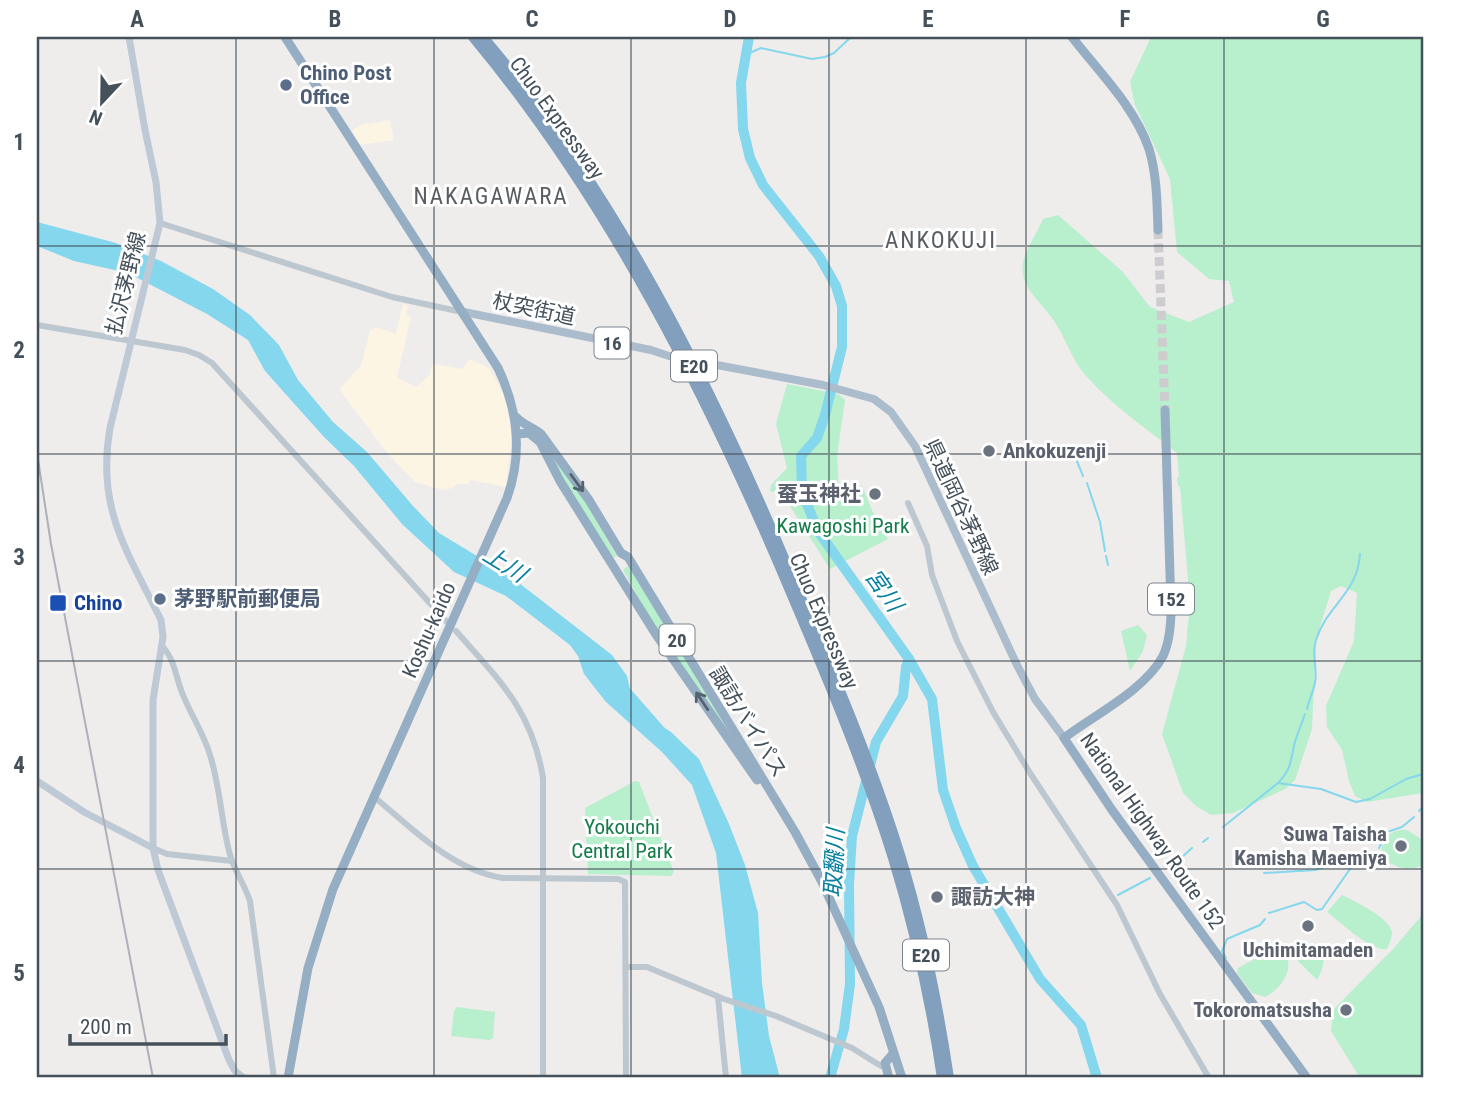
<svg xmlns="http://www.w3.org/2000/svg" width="1460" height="1115" viewBox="0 0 1460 1115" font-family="'Roboto Condensed','Noto Sans JP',sans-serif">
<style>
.commercial{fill:#fcf5e3}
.green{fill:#b8efcd}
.water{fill:#84d7ed}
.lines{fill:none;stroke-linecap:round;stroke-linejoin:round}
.stream{stroke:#84d7ed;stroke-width:2}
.river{stroke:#84d7ed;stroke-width:10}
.trunk-tunnel{stroke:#cdcdcf;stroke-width:9;stroke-dasharray:9 4.5;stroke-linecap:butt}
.tertiary{stroke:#bcc7cf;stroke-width:6}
.secondary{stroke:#bec9d6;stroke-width:7}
.primary{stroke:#abbccc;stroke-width:8}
.trunk{stroke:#96aec4;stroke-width:9}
.motorway{stroke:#829fbd;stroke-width:10}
.rail{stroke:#aeb1b7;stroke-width:2}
.oneway{stroke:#54636f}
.grid{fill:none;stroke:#44505a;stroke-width:2;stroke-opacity:0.55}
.service-dot{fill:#5c6f8a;stroke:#fff;stroke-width:2.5}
.worship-dot{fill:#6b7280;stroke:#fff;stroke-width:2.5}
.transit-dot{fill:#1a4fb4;stroke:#fff;stroke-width:2.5}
.labels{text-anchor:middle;stroke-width:6;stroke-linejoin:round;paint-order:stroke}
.shield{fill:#fff;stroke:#7c848c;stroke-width:2}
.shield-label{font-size:19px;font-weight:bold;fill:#44505a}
.service-label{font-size:21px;font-weight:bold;fill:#4e5e75;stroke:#fff;text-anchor:start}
.street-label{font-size:21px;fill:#44505a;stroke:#fff}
.worship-label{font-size:21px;font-weight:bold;fill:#5b616d;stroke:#fff;text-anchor:end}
.park-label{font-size:21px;fill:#147c48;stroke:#fff}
.transit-label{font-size:21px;font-weight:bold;fill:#164399;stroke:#fff;text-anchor:start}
.neighbourhood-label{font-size:23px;letter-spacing:2px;fill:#595d61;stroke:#fff}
.water-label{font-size:23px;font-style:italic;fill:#0881a1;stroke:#fff}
.neatline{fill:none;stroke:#44505a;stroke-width:2.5}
.grid-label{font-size:23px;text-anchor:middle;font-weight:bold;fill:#44505a}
</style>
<rect width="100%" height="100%" fill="#efecec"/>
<g class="commercial">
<path d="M390 120 394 140 360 145 353 133 354 129 360 125Z"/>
<path d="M403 304 408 305 406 316 411 317 397 378 416 387 429 376 433 364 463 369 469 359 489 368 503 392 510 415 512 438 506 487 470 480 468 484H457L453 488 443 490 415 482 388 454 339 389 361 366 370 331 376 327 396 334Z"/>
</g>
<g class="green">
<path d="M1151 37H1423V793L1367 802 1355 796 1349 781 1342 750 1327 727 1326 706 1354 641 1357 593 1341 586 1331 591 1316 640 1312 729 1295 780 1285 789 1233 813 1211 815 1196 806 1183 793 1162 734 1186 646 1190 602 1180 487 1178 486 1177 477H1179L1177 453C1146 428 1114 407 1087 377 1071 360 1066 337 1052 318 1040 301 1019 286 1023 263 1025 251 1038 231 1043 219L1058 215 1123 272 1150 307 1189 322 1234 302 1229 281 1209 279 1177 252 1170 179 1135 105 1130 82Z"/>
<path d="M787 384 838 394 845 400 837 456 839 490 844 491 862 486 877 522 888 539 830 569 783 495 770 491 771 485 787 468 776 424Z"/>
<path d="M542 438 584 500 617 556 610 560 563 481Z"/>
<path d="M629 565 749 761 660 636 623 570Z"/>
<path d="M1138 625 1147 635 1143 651 1130 671 1121 631Z"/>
<path d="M635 781 639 782 674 872 671 876 588 874 585 808Z"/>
<path d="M1400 830H1407L1423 840V865C1409 872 1390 868 1381 854 1382 841 1386 833 1400 830Z"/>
<path d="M1342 895C1354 901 1391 918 1392 933 1392 938 1389 944 1387 949 1372 952 1340 922 1327 912Z"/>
<path d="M1423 914V1078H1360L1331 1031 1333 1010 1394 948Z"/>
<path d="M1315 943 1319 944C1326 956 1324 968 1317 980L1296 959 1310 944Z"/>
<path d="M1279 946C1299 963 1284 987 1265 997L1252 993 1237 973 1238 968Z"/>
<path d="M457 1007 495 1012 493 1038 489 1040 451 1036 454 1011Z"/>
</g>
<path class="water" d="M37 222 116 243 161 261 213 289 250 315 279 345 298 380 333 422 367 452 413 506 439 533 510 576 612 655 627 676 634 707 671 732 699 759 729 824 745 865 758 913 762 983 769 1036 780 1078H742L716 853 692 785 662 752 606 702 584 674 578 656 570 645 506 596 454 572 402 524 354 466 324 437 265 371 248 340 207 314 128 273 74 261 37 246Z"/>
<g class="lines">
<g class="stream">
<path d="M745 55 761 48 812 59 825 57 834 53 851 37"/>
<path d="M1074 454 1083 476"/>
<path d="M1087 483 1100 522 1105 551"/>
<path d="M1106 556 1108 565"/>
<path d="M1307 709C1309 700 1313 692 1315 683 1318 668 1311 655 1316 640 1327 605 1358 593 1360 554"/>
<path d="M1278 783C1293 767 1290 760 1295 742 1298 732 1302 723 1305 714"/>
<path d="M1419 811 1423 807"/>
<path d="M1223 827 1278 783 1321 789 1356 802 1370 799 1406 779 1423 774"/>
<path d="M1203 842 1208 838"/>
<path d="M1379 848 1387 832 1402 827 1414 817"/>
<path d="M1362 857 1367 855"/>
<path d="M1169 869 1192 848"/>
<path d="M1264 873 1315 870 1349 860H1356"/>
<path d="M1118 895 1150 878"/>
<path d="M1269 913 1304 902 1317 910 1322 909 1357 859"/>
<path d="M1226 958 1222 951 1227 939 1260 925 1265 919"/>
</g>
<g class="river">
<path d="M749 37 741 83 743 129 750 158 763 185 819 256 836 286 842 306V347L825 415 817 438 801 456 802 492 818 531 909 659 932 699 943 790 956 828 973 866 1040 979 1081 1025 1097 1078"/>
<path d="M623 688 659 729"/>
<path d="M830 1078 844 1029 850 984 849 884 852 836 876 742 903 696 906 667 909 659"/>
</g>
<path class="trunk-tunnel" d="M1158 230 1165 410"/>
<g class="tertiary">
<path d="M160 223 392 297 462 312"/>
<path d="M37 325 185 350 199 355 212 363 447 622"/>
<path d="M908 503 927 546 932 575 957 641 993 712 1030 773 1117 905 1160 994 1209 1078"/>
<path d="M456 631C499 680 532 710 543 778V1078"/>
<path d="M162 646C175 659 176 679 183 695 191 715 204 734 210 755 220 786 221 819 229 851 233 869 244 883 250 901L274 1078"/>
<path d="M373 796C412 828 451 870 503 878L618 879 625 882 626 1078"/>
<path d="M153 848 167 854 232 861"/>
<path d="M626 967H647L724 999 776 1016 852 1048 881 1066"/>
<path d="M718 997 726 1078"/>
</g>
<g class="secondary">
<path d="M129 37 145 130 156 182 160 223 110 428C96 508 127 551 161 620L163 637 153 700V848L158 870 229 1060 235 1071 244 1078"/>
<path d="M37 781 84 812 153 848"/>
</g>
<path class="primary" d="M464 312 651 350 669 356 823 385 874 399 891 412 915 446 1017 665 1035 699 1064 738"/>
<g class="trunk">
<path d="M285 37 498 368C518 410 523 453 507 498L333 889 308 968 288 1078"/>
<path d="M1072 37C1098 71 1135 107 1149 149 1157 175 1157 203 1158 230"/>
<path d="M1165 410 1171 608C1171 625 1170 641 1163 656 1145 690 1094 715 1064 738L1112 810 1307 1078"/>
<path d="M516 417C523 425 533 427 541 434L589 500 621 553 628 557 795 832 821 880 879 1007 902 1078"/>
<path d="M517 434 529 433 540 442 560 481 657 636 757 780"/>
<path d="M889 1078 885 1063 892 1055"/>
</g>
<g class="motorway">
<path d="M473 37C610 202 708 396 791 593 828 680 865 768 893 858 915 930 931 1004 942 1078"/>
<path d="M483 37C615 192 711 385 790 572 830 666 871 760 901 858 923 930 938 1004 949 1078"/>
</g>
<path class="rail" d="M37 453 51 544 153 1078"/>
</g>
<defs><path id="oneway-shaft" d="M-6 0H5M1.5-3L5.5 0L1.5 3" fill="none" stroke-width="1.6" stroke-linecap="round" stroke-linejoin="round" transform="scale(1.75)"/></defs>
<g class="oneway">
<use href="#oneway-shaft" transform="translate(577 483) rotate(54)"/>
<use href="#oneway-shaft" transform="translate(702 701) rotate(-124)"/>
</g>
<path class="grid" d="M236 37V1078M434 37V1078M631 37V1078M829 37V1078M1026 37V1078M1224 37V1078M37 246H1423M37 454H1423M37 661H1423M37 869H1423"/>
<g class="service-dot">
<circle cx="286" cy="85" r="7"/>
<circle cx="160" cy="599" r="7"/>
</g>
<g class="worship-dot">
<circle cx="989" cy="451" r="7"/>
<circle cx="875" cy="494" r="7"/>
<circle cx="1401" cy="846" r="7"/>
<circle cx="937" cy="897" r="7"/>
<circle cx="1308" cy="926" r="7"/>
<circle cx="1346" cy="1010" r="7"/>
</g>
<rect class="transit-dot" x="49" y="594" width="18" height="18" rx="3.5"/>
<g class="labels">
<g class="shield">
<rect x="594.5" y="327.5" width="35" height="31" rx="5"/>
<rect x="671" y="350.5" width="46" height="31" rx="5"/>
<rect x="1148" y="583.5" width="46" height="31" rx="5"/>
<rect x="659.5" y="624.5" width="35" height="31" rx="5"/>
<rect x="903" y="939.5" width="46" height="31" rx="5"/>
</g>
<g class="shield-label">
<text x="612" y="350">16</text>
<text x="694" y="373">E20</text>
<text x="1171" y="606">152</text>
<text x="677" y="647">20</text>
<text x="926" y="962">E20</text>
</g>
<g class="service-label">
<text x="300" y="80">Chino Post<tspan x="300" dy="24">Office</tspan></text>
<text x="174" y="606">茅野駅前郵便局</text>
</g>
<g class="street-label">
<text transform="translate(557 118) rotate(54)" y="7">Chuo Expressway</text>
<text transform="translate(126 283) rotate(-76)" y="7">払沢茅野線</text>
<text transform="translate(534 309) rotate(12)" y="7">杖突街道</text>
<text transform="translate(961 507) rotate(65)" y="7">県道岡谷茅野線</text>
<text transform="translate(824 621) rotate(67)" y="7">Chuo Expressway</text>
<text transform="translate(429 630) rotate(-66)" y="7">Koshu-kaido</text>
<text transform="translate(748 722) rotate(58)" y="7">諏訪バイパス</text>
<text transform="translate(1152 831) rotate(55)" y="7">National Highway Route 152</text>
</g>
<g class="worship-label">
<text x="1003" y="458" text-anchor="start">Ankokuzenji</text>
<text x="861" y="501">蚕玉神社</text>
<text x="1387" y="841">Suwa Taisha<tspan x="1387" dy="24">Kamisha Maemiya</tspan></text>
<text x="951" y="904" text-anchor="start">諏訪大神</text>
<text x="1308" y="957" text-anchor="middle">Uchimitamaden</text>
<text x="1332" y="1017">Tokoromatsusha</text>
</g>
<g class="park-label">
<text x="843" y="533">Kawagoshi Park</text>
<text x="622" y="834">Yokouchi<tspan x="622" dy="24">Central Park</tspan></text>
</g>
<g class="transit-label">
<text x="74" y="610">Chino</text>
</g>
<g class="neighbourhood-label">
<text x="491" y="204">NAKAGAWARA</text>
<text x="941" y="248">ANKOKUJI</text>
</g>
<g class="water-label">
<text transform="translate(505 564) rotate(32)" y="8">上川</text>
<text transform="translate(884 590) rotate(55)" y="8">宮川</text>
<text transform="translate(834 863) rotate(-87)" y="8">取飜川</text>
</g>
</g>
<rect width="1460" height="1115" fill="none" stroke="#ffffff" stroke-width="77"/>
<g transform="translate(102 102) rotate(202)" stroke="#ffffff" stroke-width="5" paint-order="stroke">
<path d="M0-5L12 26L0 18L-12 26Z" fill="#44505a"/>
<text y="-10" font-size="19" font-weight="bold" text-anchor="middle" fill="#44505a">N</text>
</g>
<path d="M70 1034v10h156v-10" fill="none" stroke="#44505a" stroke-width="3.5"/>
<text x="80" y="1034" font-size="21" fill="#44505a" stroke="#ffffff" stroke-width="5" paint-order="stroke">200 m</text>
<rect x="38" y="38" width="1384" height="1038" class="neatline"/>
<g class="grid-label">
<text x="137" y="27">A</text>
<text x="335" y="27">B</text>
<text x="532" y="27">C</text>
<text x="730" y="27">D</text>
<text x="928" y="27">E</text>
<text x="1125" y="27">F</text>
<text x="1323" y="27">G</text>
<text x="19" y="150">1</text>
<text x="19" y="358">2</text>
<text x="19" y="565">3</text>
<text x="19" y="773">4</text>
<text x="19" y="981">5</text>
</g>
</svg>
